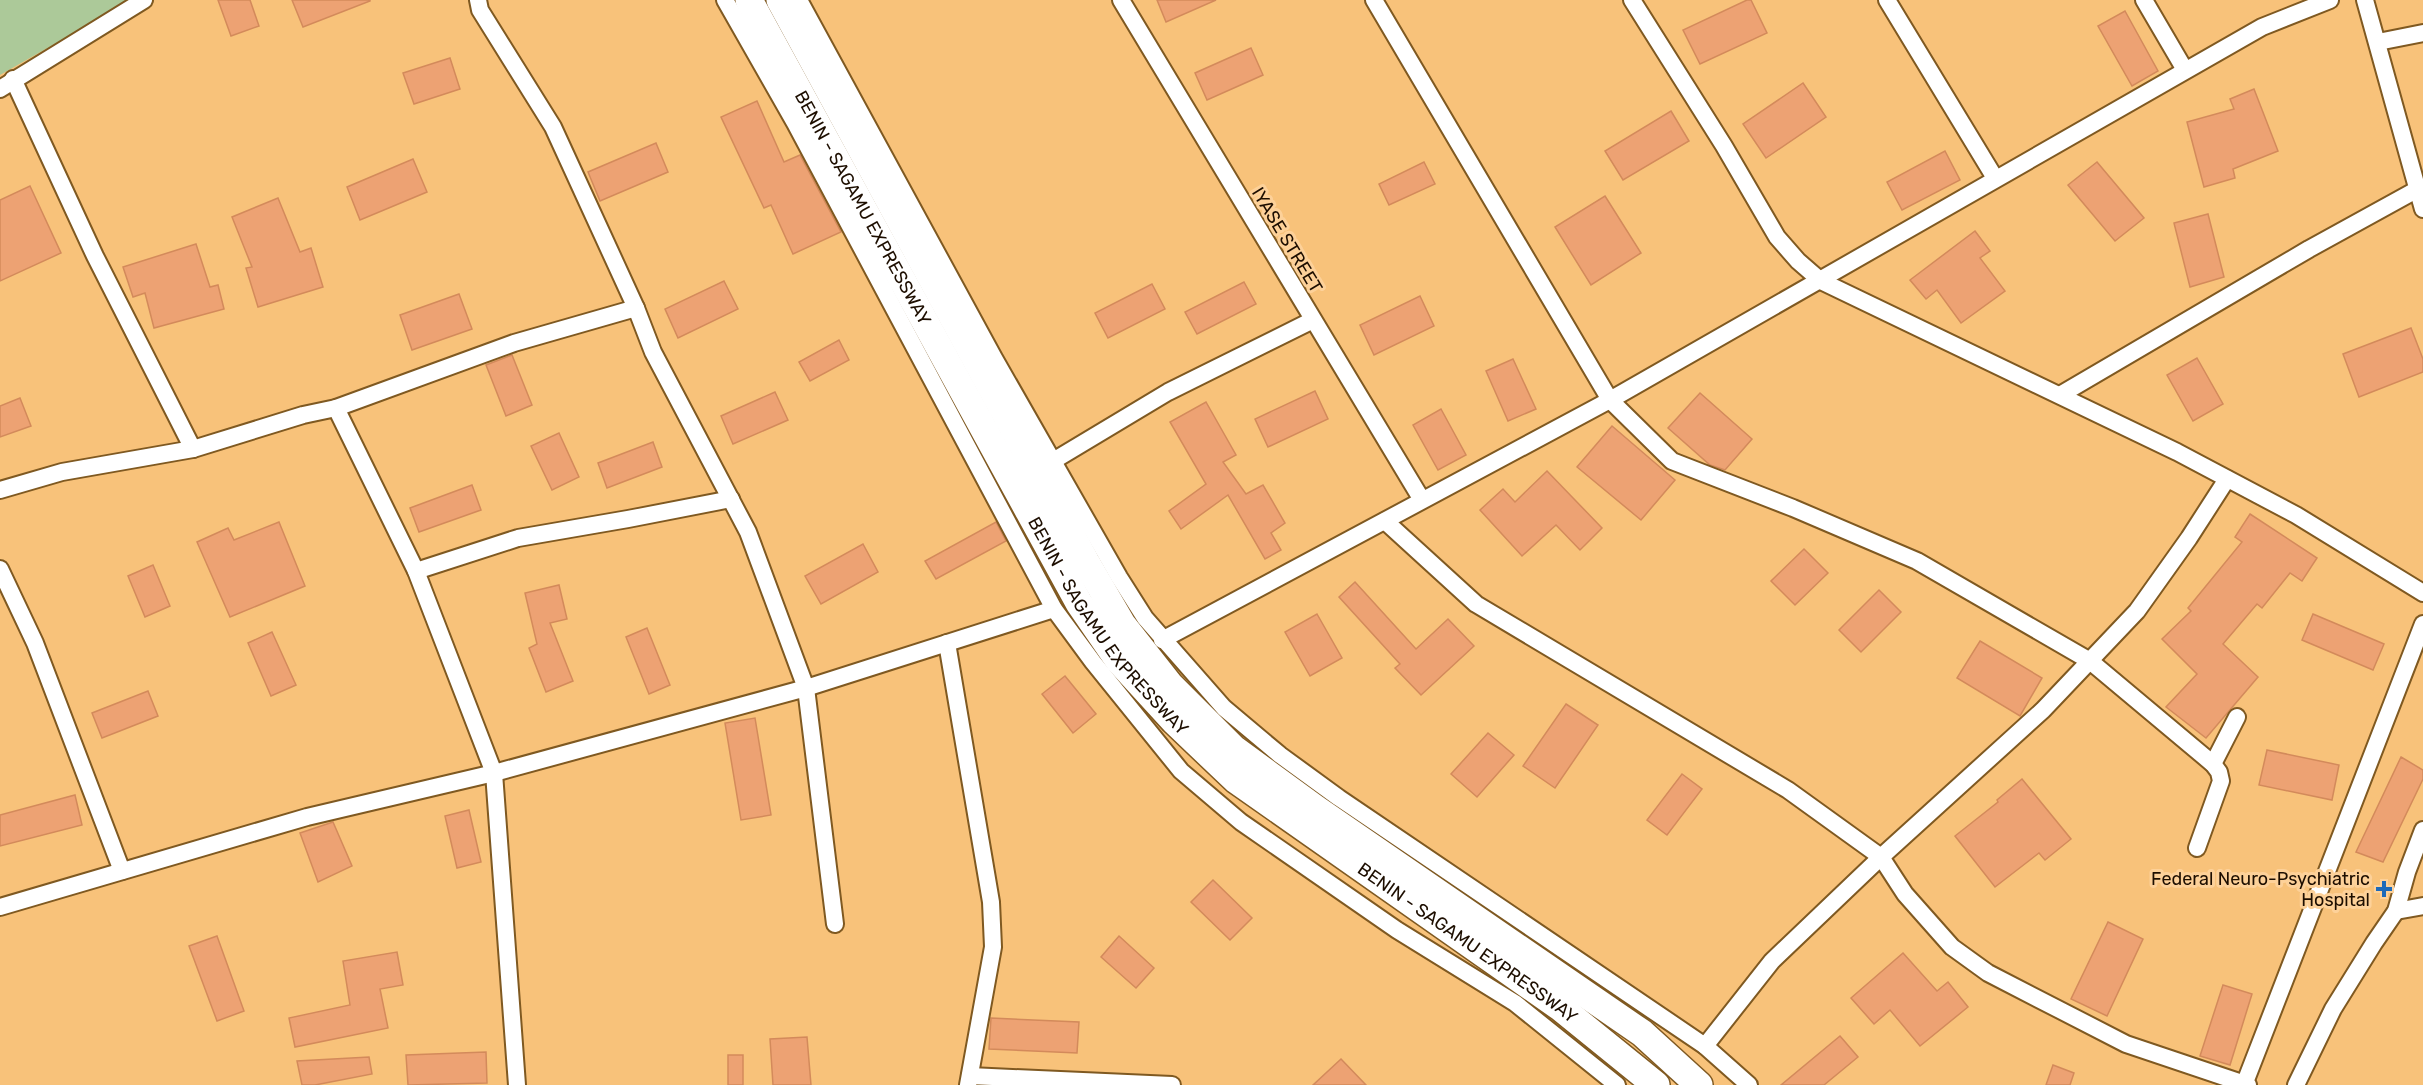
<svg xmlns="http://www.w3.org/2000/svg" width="2423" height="1085" viewBox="0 0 2423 1085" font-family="Rubik,sans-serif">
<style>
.green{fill:#acc999}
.building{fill:#eda273;stroke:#d38a5b;stroke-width:1.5}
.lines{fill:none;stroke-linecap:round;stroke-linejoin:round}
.minor-casing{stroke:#7f5921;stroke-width:20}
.trunk-casing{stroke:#7f5921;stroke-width:30}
.minor{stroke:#fff;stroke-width:16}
.trunk{stroke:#fff;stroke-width:27}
.poi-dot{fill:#1d6ab9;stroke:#fdd199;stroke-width:2}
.labels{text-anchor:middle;stroke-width:6;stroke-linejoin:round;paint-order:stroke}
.street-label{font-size:18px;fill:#1d0e00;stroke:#fdd199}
.poi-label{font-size:18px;fill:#1d0e00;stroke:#fdd199;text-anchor:end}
</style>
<rect width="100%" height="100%" fill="#f8c27a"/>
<path class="green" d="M0 0H126L102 17 0 75Z"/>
<g class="building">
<path d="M218 0H250L259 26 231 36Z"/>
<path d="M292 0H370V1L303 27Z"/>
<path d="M1157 0H1216L1166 22Z"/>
<path d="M1747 0H1751L1767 33 1700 64 1683 30Z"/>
<path d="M2125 11 2158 71 2132 86 2098 26Z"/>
<path d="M1251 48 1263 75 1207 100 1195 73Z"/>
<path d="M450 58 460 89 414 104 403 73Z"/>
<path d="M1803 83 1826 117 1766 158 1743 124Z"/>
<path d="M2254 89 2278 151 2233 169 2235 178 2204 187 2187 122 2234 109 2230 99Z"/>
<path d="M757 101 784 162 800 155 841 232 793 254 771 205 764 208 721 117Z"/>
<path d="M1671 111 1689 141 1623 180 1605 151Z"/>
<path d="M656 143 668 172 600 201 588 172Z"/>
<path d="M1945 151 1960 180 1902 210 1887 182Z"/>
<path d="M413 159 427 192 360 220 347 187Z"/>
<path d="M1424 162 1435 184 1389 205 1379 184Z"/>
<path d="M2097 162 2144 218 2115 241 2068 185Z"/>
<path d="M30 186 61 253 0 281V200Z"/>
<path d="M1605 196 1641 253 1591 285 1555 227Z"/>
<path d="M278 198 300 252 311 248 323 287 258 307 246 268 252 267 232 217Z"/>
<path d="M2208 214 2224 277 2190 287 2174 223Z"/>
<path d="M1975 231 1990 251 1980 258 2005 291 1961 323 1937 290 1926 299 1910 280Z"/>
<path d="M196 244 210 287 218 285 224 309 154 328 145 293 133 297 123 267Z"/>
<path d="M724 281 738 309 678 338 665 309Z"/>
<path d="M1244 282 1256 304 1197 334 1185 312Z"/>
<path d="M1152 284 1165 309 1108 338 1095 313Z"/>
<path d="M459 294 472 329 412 350 400 315Z"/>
<path d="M1420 296 1434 326 1374 355 1360 325Z"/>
<path d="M2411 328 2423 359V372L2359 397 2343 354Z"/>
<path d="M839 340 849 360 810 381 799 362Z"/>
<path d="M512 355 532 405 506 416 486 365Z"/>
<path d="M2197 358 2223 404 2193 421 2167 375Z"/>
<path d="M1513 359 1536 409 1508 421 1486 371Z"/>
<path d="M1315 391 1328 419 1268 447 1255 419Z"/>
<path d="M775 392 788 420 733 444 721 416Z"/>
<path d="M1700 393 1752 439 1725 470 1710 465 1668 428Z"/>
<path d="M20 398 31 426 0 437V406Z"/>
<path d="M1206 402 1236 455 1223 462 1246 494 1263 485 1285 523 1271 533 1281 550 1265 559 1228 495 1181 529 1169 511 1206 484 1170 422Z"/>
<path d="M1441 409 1466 455 1438 470 1413 425Z"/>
<path d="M1612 426 1675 480 1641 520 1577 467Z"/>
<path d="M559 433 579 477 552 490 531 446Z"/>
<path d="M653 442 662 467 607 488 598 463Z"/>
<path d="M1547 471 1602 528 1580 550 1556 525 1522 556 1480 510 1503 489 1515 502Z"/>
<path d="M472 485 481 510 419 532 410 508Z"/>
<path d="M2250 514 2317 558 2302 581 2290 573 2262 608 2257 604 2223 644 2258 677 2206 738 2166 707 2197 674 2162 639 2191 611 2188 608 2242 542 2235 537Z"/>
<path d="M279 522 305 586 230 617 197 542 228 528 234 540Z"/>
<path d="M996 522 1006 541 936 579 925 561Z"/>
<path d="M863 544 878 572 821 604 805 576Z"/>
<path d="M1804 549 1828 573 1795 605 1771 581Z"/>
<path d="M153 565 170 606 145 617 128 576Z"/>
<path d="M1355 582 1416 649 1448 619 1474 646 1421 695 1395 668 1400 664 1339 597Z"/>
<path d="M559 585 567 619 550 623 573 681 546 692 529 648 537 644 525 593Z"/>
<path d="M1879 590 1901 612 1861 652 1839 630Z"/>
<path d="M1317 614 1342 658 1310 676 1285 632Z"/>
<path d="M2313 614 2384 644 2373 670 2302 640Z"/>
<path d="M647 628 670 685 649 694 626 637Z"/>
<path d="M272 632 296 685 271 696 248 643Z"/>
<path d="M1980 641 2042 678 2020 716 1957 678Z"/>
<path d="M1065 676 1096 714 1073 733 1042 694Z"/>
<path d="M148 691 158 716 102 738 92 713Z"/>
<path d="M1566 704 1598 725 1555 788 1523 766Z"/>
<path d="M755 718 771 815 741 820 725 723Z"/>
<path d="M1488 733 1514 755 1477 797 1451 774Z"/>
<path d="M2267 750 2339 765 2332 800 2259 785Z"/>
<path d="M2401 757 2423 770V779L2383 862 2356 852Z"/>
<path d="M1682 774 1702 789 1667 835 1647 820Z"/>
<path d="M2022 779 2071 839 2045 860 2039 853 1995 887 1955 836 1998 802 1997 800Z"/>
<path d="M75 795 82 825 0 846V815Z"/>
<path d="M469 810 481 862 457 868 445 816Z"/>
<path d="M333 822 352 866 318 882 300 833Z"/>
<path d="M1213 880 1252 918 1230 940 1191 902Z"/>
<path d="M2108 922 2143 939 2107 1016 2071 999Z"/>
<path d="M217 936 244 1011 217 1021 189 946Z"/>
<path d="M1119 936 1154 968 1136 988 1101 957Z"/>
<path d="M397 952 403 985 380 989 388 1028 295 1047 289 1018 350 1005 343 961Z"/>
<path d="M1903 953 1937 991 1948 982 1968 1007 1920 1046 1890 1010 1874 1024 1851 998Z"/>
<path d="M2223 985 2252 994 2230 1065 2200 1056Z"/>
<path d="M991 1018 1079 1022 1077 1053 989 1049Z"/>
<path d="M1840 1036 1858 1057 1824 1085H1781Z"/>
<path d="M807 1037 811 1085H773L770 1039Z"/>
<path d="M486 1052 487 1083 408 1085 406 1055Z"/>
<rect x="728" y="1055" width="15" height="30"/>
<path d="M369 1057 372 1074 315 1085H302L297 1061Z"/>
<path d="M1341 1059 1366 1085H1313Z"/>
<path d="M2053 1065 2074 1073 2070 1085H2046Z"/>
</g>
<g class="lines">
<g class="minor-casing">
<g id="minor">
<path d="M478 0 480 10 553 127 636 308 653 352 748 532 806 688 835 924"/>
<path d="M725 0 795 123 1054 609 1093 662 1181 771 1241 822 1397 930 1515 1003 1617 1085"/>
<path d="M799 0 994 358 1119 577 1145 618 1224 708 1280 755 1339 798 1705 1046 1749 1085"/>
<path d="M1121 0 1422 500"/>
<path d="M1374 0 1610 400 1672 461 1793 508 1917 561 2090 661 2213 764 2219 772 2221 781 2197 848"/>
<path d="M1632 0 1724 146 1777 237 1798 261 1821 281 2177 452 2296 515 2423 593"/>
<path d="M1887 0 1995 178"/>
<path d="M2144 0 2185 70"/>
<path d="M2365 0 2423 209"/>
<path d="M2378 42 2423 33"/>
<path d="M13 79 95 256 193 449"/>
<path d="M0 89 144 0"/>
<path d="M2060 395 2309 249 2418 189"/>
<path d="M336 408 416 571 494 773 517 1085"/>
<path d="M1053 461 1168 392 1313 320"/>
<path d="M0 490 62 472 193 449 303 415 336 408 514 343 636 308"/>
<path d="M1385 521 1476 604 1788 790 1881 857 1905 894 1952 947 1988 973 2126 1044 2248 1085"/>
<path d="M0 569 35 643 122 871"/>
<path d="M416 571 518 538 628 519 731 499"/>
<path d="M1162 640 1610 400 2262 27 2330 0"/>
<path d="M947 643 991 902 993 947 968 1085"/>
<path d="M2213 764 2237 717"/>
<path d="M0 907 307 817 494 773 806 688 1054 609"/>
<path d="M2396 911 2423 906"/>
<path d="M1705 1046 1772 961 1881 857 2043 710 2137 611 2189 538 2227 479"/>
<path d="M970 1076 1172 1085"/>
<path d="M2244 1085 2423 624"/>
<path d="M2296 1085 2333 1009 2374 943 2396 911 2407 872 2423 830"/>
</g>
</g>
<g class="trunk-casing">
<g id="trunk">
<path id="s1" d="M749 0 1079 603 1119 661 1174 721 1236 780 1561 1008 1656 1085"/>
<path d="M780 0 1086 562 1122 624 1170 685 1234 749 1316 809 1642 1033 1699 1085"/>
</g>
</g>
<use href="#minor" class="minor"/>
<use href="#trunk" class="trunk"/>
</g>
<path class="poi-dot" d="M2381 880h6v6h6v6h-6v6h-6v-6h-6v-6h6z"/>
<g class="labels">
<g class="street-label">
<text dy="6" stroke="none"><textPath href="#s1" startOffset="237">BENIN - SAGAMU EXPRESSWAY</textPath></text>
<text transform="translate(1287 240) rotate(59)" y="6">IYASE STREET</text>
<text dy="6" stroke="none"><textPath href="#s1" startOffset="723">BENIN - SAGAMU EXPRESSWAY</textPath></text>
<text dy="6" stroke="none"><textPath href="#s1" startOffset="1208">BENIN - SAGAMU EXPRESSWAY</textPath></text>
</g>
<g class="poi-label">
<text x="2370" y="885">Federal Neuro-Psychiatric<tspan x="2370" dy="21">Hospital</tspan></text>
</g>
</g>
</svg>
